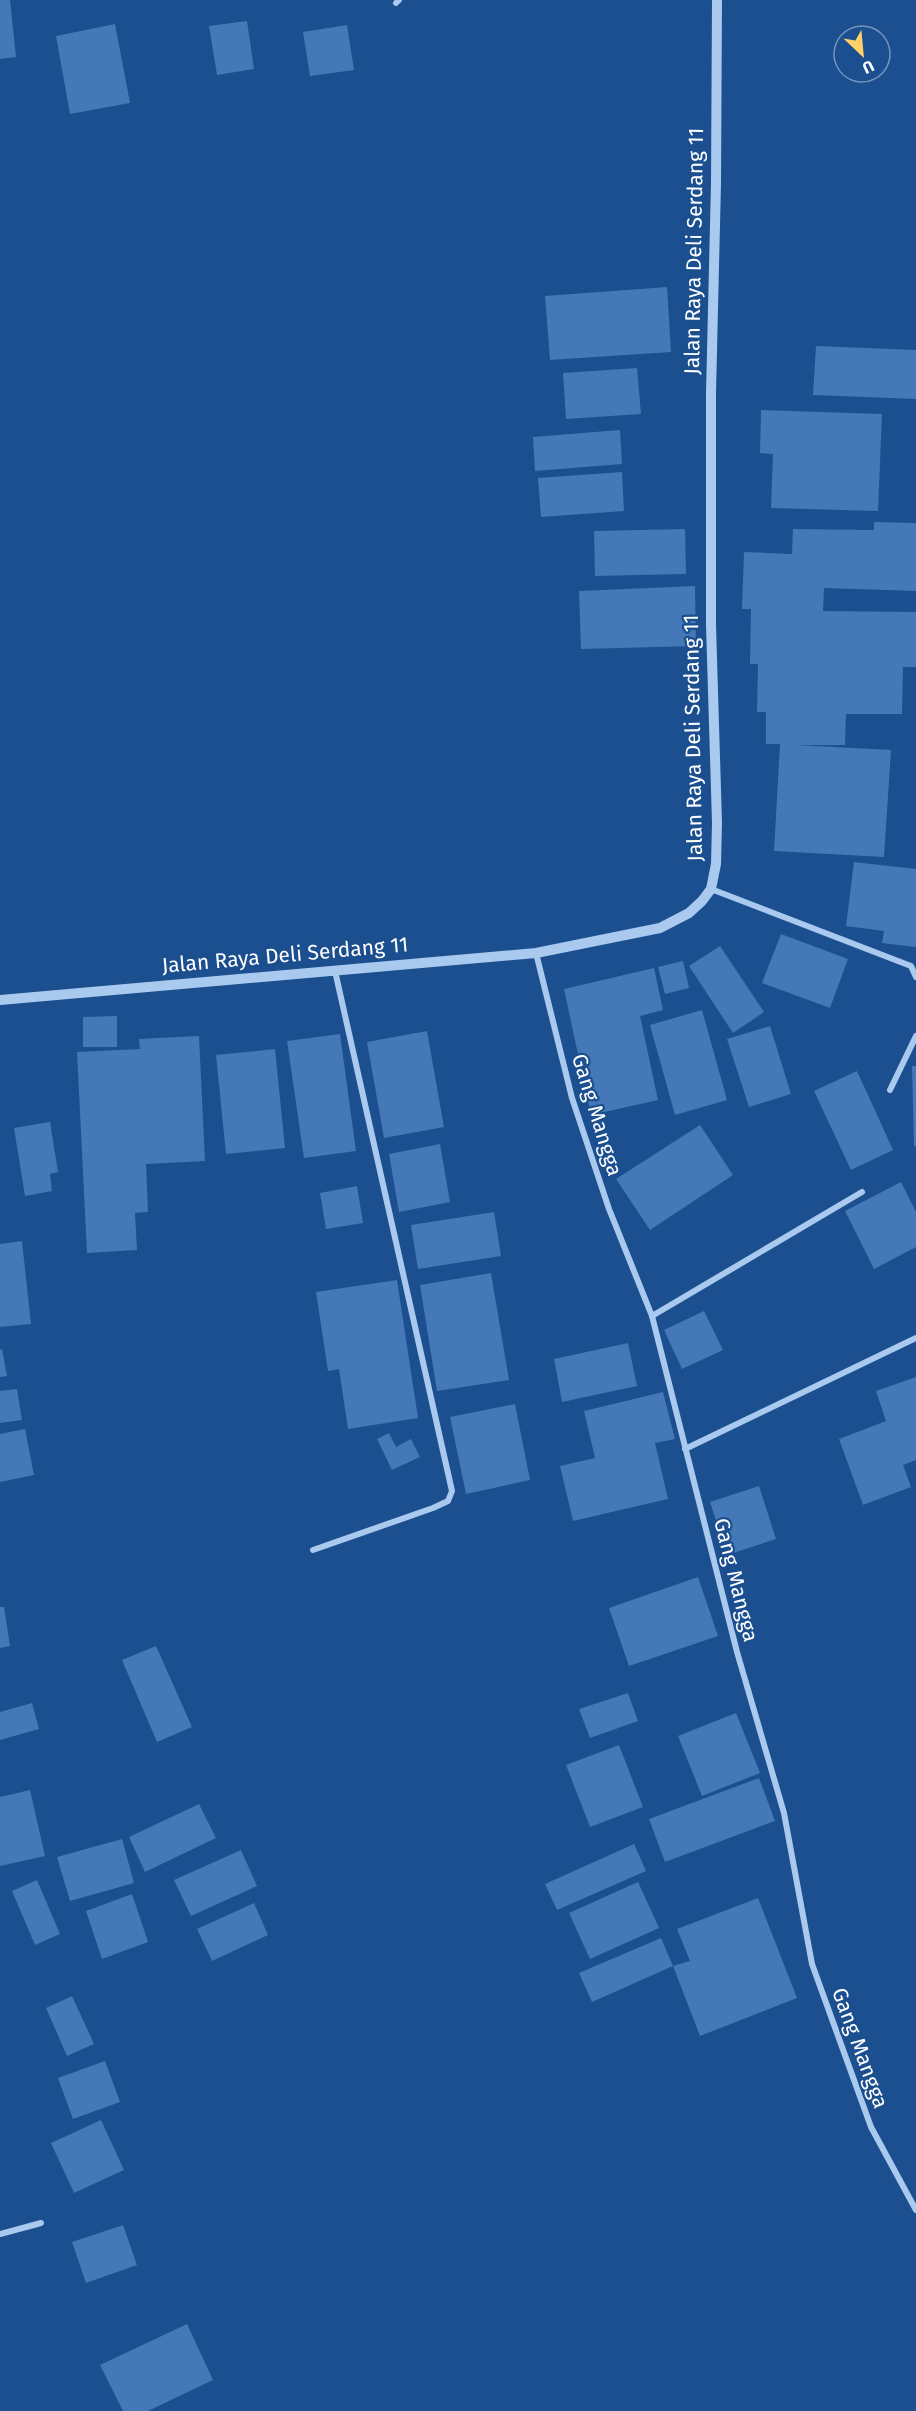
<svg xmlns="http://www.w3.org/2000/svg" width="916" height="2411" viewBox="0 0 916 2411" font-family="'Fira Sans',sans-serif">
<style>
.building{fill:#4478b7}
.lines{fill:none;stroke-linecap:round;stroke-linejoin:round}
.minor{stroke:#a9c9ee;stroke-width:6}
.tertiary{stroke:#a9c9ee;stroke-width:10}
.labels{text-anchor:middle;stroke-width:4.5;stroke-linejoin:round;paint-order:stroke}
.street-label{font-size:21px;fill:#fff;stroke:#1b4f8f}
</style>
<rect width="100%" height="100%" fill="#1b4f8f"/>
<g class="building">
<path d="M0 0H10L16 57 0 59Z"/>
<path d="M247 21 254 69 217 75 209 26Z"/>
<path d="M115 24 130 103 70 114 56 36Z"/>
<path d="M347 25 354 70 310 76 303 32Z"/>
<path d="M667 287 671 352 550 360 545 296Z"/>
<path d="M816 346 916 350V399L813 395Z"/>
<path d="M637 368 641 414 566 419 563 373Z"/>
<path d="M761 410 882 414 878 511 771 508 773 454 760 453Z"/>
<path d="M620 430 622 464 535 471 533 437Z"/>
<path d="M622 472 624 511 541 517 538 478Z"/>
<path d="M874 522 916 523V591L824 588 823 611 916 612V667H903L902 714H846L845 745H796L891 750 884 857 774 851 780 744H766V712H757L758 664H750L751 609H742L744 552 792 554 793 529 874 530Z"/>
<path d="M685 529 686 574 595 576 594 531Z"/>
<path d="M695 586 696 646 581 649 579 591Z"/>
<path d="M854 862 916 869V947L882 943 884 931 846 926Z"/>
<path d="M781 934 848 959 830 1008 762 983Z"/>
<path d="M720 946 764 1012 733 1033 689 966Z"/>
<path d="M683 961 689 988 665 994 658 967Z"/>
<path d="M654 968 663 1010 640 1016 658 1100 591 1115 564 989Z"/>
<path d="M702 1010 727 1100 675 1115 650 1025Z"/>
<path d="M117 1016V1047H83V1017Z"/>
<path d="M770 1026 791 1094 749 1107 727 1039Z"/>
<path d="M427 1031 444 1127 384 1138 367 1042Z"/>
<path d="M340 1034 356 1151 304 1158 287 1041Z"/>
<path d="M199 1036 205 1161 146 1164 148 1212 135 1213 137 1250 87 1253 77 1052 140 1049 139 1039Z"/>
<path d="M275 1049 285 1148 226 1154 216 1055Z"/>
<path d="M912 1066H916V1146H914Z"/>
<path d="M857 1071 893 1150 851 1170 814 1091Z"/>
<path d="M50 1122 58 1172 50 1174 52 1191 25 1196 14 1128Z"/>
<path d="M700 1125 733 1175 650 1230 616 1179Z"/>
<path d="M440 1144 450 1202 399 1212 389 1154Z"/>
<path d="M901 1182 916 1212V1247L874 1269 845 1211Z"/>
<path d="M357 1186 363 1223 326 1229 320 1193Z"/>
<path d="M494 1212 501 1256 418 1269 411 1225Z"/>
<path d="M22 1241 31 1324 0 1327V1244Z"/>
<path d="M491 1273 509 1380 437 1391 420 1285Z"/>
<path d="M397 1280 418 1418 348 1429 339 1369 328 1371 316 1292Z"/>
<path d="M704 1311 723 1350 682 1369 664 1330Z"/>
<path d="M628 1343 637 1386 562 1402 554 1359Z"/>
<path d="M2 1349 7 1376 0 1377V1350Z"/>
<path d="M916 1377V1460L903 1465 911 1487 863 1505 839 1439 886 1421 876 1391Z"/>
<path d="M17 1389 22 1420 0 1423V1391Z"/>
<path d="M663 1392 675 1439 655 1443 668 1499 573 1521 560 1466 595 1458 584 1411Z"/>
<path d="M515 1404 530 1480 466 1494 450 1417Z"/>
<path d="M25 1429 34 1475 0 1482V1434Z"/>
<path d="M389 1433 396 1447 411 1439 420 1457 392 1470 377 1439Z"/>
<path d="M759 1486 776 1539 727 1555 710 1502Z"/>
<path d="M698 1577 718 1636 629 1666 609 1608Z"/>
<path d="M0 1607H4L10 1646 0 1648Z"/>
<path d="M156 1646 192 1727 157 1742 122 1660Z"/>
<path d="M628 1693 638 1721 590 1738 579 1709Z"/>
<path d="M32 1703 39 1729 0 1740V1712Z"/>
<path d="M736 1713 760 1773 702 1796 678 1736Z"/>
<path d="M619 1745 643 1807 590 1827 566 1765Z"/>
<path d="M759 1778 775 1821 665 1862 649 1819Z"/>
<path d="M30 1790 45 1856 0 1866V1797Z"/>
<path d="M199 1804 216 1838 145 1872 129 1837Z"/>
<path d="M122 1839 134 1883 70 1901 57 1857Z"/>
<path d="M634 1844 646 1871 557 1910 545 1884Z"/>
<path d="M241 1850 257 1886 191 1916 174 1880Z"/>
<path d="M37 1880 60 1934 35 1945 12 1891Z"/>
<path d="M638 1882 659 1928 590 1959 569 1913Z"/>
<path d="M132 1894 148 1942 102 1959 86 1911Z"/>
<path d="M758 1898 797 1998 700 2036 673 1966 690 1961 677 1929Z"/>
<path d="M254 1903 268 1935 212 1961 197 1929Z"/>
<path d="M661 1938 673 1966 592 2002 579 1973Z"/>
<path d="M72 1996 94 2044 67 2056 46 2008Z"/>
<path d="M105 2061 120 2102 73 2119 58 2078Z"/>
<path d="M101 2120 124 2170 74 2193 51 2143Z"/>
<path d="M123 2225 137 2265 86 2283 72 2242Z"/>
<path d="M187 2324 213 2380 148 2411H123L100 2365Z"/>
</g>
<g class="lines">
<g class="minor">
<path d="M396 3 399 0"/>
<path d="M711 889 911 966 916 977"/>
<path d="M536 953 572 1098 609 1209 652 1316 737 1652 784 1813 812 1964 871 2127 916 2210"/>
<path d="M890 1090 916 1036"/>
<path d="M652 1316 862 1192"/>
<path d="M685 1449 916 1338"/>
<path d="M313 1550 433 1508 448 1501 452 1491 335 971"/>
<path d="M0 2234 41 2223"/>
</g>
<path class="tertiary" d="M0 1000 536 953 660 928 689 913 702 901 711 889 716 864 717 823 711 625V393L716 183 717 0"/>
</g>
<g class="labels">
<g class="street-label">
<text transform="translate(694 251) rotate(-89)" y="7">Jalan Raya Deli Serdang 11</text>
<text transform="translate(693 738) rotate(-91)" y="7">Jalan Raya Deli Serdang 11</text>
<text transform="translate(285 955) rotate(-5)" y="7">Jalan Raya Deli Serdang 11</text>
<text transform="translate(597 1115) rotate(73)" y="7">Gang Mangga</text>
<text transform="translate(736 1580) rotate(76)" y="7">Gang Mangga</text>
<text transform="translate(860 2048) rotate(70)" y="7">Gang Mangga</text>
</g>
</g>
<g transform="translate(862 54) rotate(154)"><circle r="28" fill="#1b4f8f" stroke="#7695bc" stroke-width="1.5"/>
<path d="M0-4.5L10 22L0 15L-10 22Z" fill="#ffd166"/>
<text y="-9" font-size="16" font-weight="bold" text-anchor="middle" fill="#ffffff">U</text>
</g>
</svg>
